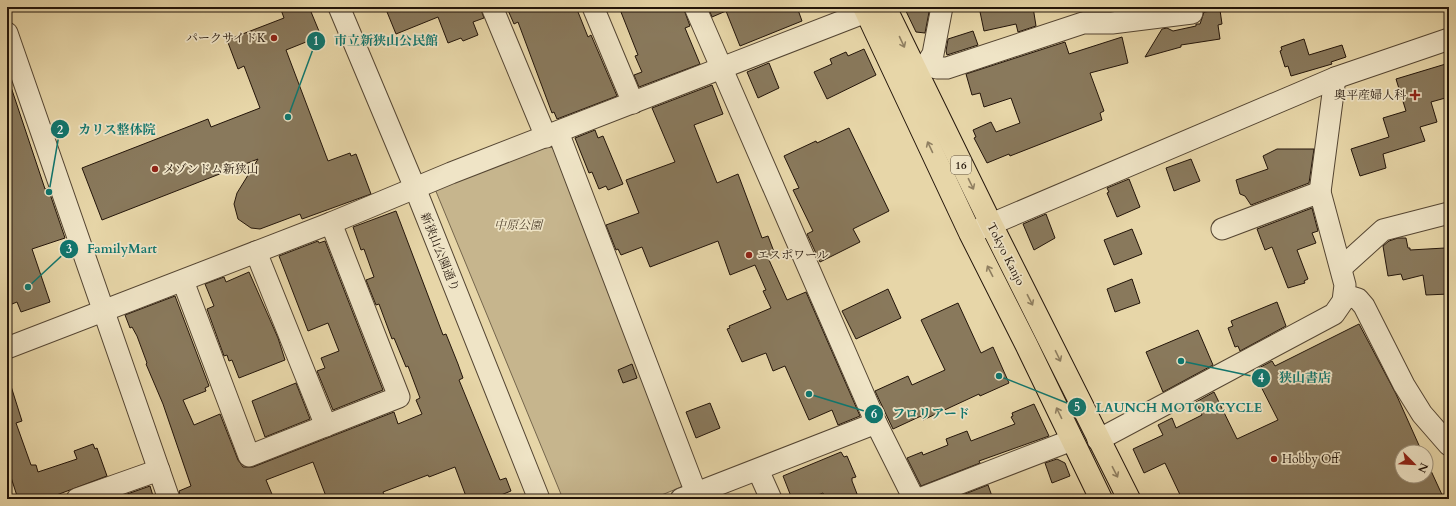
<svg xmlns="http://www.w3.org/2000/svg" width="1456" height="506" viewBox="0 0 1456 506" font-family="Cardo,'Noto Serif JP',serif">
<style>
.green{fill:#c6b58d;stroke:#74654c}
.building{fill:#89795c;stroke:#23150a}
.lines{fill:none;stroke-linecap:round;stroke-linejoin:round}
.minor-casing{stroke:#544532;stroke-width:23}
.highway-casing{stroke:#23150a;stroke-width:24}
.minor{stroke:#efe4c6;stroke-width:21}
.highway{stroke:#e7d6a8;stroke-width:22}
.oneway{stroke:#8f7f61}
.poi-dot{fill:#8f2418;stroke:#efe4c6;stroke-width:1.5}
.labels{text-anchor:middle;stroke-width:3.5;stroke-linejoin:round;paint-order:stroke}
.shield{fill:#efe4c6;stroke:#605342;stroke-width:1}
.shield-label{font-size:11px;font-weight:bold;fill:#23150a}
.poi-label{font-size:12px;fill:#23150a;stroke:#efe4c6;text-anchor:start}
.park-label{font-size:12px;font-style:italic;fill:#544531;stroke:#efe4c6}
.street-label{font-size:12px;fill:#23150a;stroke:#efe4c6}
.leader{fill:none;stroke:#0f766e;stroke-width:1.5}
.callout-dot{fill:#0f766e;stroke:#efe4c6;stroke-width:1.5}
.mark-label{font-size:12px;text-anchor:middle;font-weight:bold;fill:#fff}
.callout-label{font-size:13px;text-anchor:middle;font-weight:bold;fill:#0f766e;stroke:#efe4c6;stroke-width:3.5;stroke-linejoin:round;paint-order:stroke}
</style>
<rect width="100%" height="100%" fill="#e7d6a8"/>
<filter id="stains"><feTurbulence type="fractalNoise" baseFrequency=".005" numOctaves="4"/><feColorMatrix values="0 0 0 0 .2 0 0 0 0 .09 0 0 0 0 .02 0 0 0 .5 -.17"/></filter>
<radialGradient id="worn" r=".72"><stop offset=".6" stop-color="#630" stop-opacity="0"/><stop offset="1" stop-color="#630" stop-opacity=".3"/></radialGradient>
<path class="green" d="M546 145 557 150 684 481 681 487 652 499H563L435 189Z"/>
<g class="building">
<path d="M280 7H309L321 36 286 50 328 161 350 153 351 156 356 154 371 194 302 219 300 214 260 229 251 228 238 219 234 204 237 193 258 159 102 220 82 168 208 119 211 127 260 108 244 66 238 69 227 40 284 18Z"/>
<path d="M385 7H480L484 18 473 22 478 35 463 41 461 38 448 43 438 17 396 34Z"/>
<path d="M505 7H576L588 37 591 35 617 96 557 119 554 112 552 113 518 22 514 24 507 8Z"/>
<path d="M619 7H683L690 26 685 28 700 64 639 87 634 75 642 72 635 56 638 55Z"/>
<path d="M708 7H797L802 21 740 46 726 11 712 17Z"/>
<path d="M904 7H930L925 33 916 32Z"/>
<path d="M979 7H1033L1036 26 1018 32 1016 24 984 31Z"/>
<path d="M1220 10 1222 24 1218 25 1220 39 1181 45V47L1145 57 1162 29 1167 28 1173 31 1196 26V24H1200L1204 12Z"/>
<path d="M973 31 978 45 947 55 946 51 948 39Z"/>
<path d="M1122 37 1128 63 1090 73 1104 111 1100 113 1102 120 1010 156 1009 154 987 163 974 138 976 137 973 130 991 122 996 132 1020 123 1011 98 984 107 980 93 972 95 966 74 1065 42 1069 54Z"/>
<path d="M1304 39 1309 55 1342 45 1346 57 1331 62 1332 64 1291 76 1288 66 1285 67 1280 51 1282 50 1281 47Z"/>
<path d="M864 49 876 75 827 99 814 72 832 64 830 59 846 52 848 56Z"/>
<path d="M769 63 779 88 758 98 747 72Z"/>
<path d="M1449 63V97L1431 102 1437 122 1420 127 1425 141 1383 154 1386 168 1360 176 1351 149 1389 137 1383 118 1406 111 1396 79Z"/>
<path d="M7 84H10L45 189 48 188 65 238 32 249 50 302 21 312 17 302 7 306Z"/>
<path d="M712 85 723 114 694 125 717 183 738 174 762 238 768 236 776 257 769 260 787 300 806 292 860 416 838 425 832 410 809 420 785 366 773 371 766 353 742 362 727 329 730 328 729 326 771 308 763 291 766 290 755 265 730 275 718 241 650 267 642 247 621 255 618 249 616 250 606 225 639 213 626 180 675 162 652 108Z"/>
<path d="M849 128 889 211 853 229 860 242 820 262 807 234 813 231 793 190 799 188 784 156 816 141 817 143Z"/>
<path d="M595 130 598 138 603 136 623 184 608 190 606 186 599 189 592 172 589 173 575 138Z"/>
<path d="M1277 149H1314L1309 183 1251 205 1245 196 1240 194 1236 180 1268 169 1263 156Z"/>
<path d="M1191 159 1200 181 1174 191 1166 168Z"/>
<path d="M1129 179 1140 207 1117 217 1107 193 1109 192 1107 188Z"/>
<path d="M1312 208 1318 231 1312 233 1316 243 1297 250 1308 279 1304 281 1305 283 1288 288 1272 247 1265 250 1257 229Z"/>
<path d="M396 211 443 335 446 334 458 364 463 378 459 380 500 480 506 478 511 491 491 499H467L455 467 429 477 428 475 383 492 386 499H327L313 462 266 480 274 499H181L179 491 191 486 163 404 146 364 147 363 137 336 132 327 130 328 125 315 175 296 209 386 205 388 206 391 183 400 194 425 220 414 238 460 243 467H253L394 412 398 424 422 414 416 400 420 398 408 366 406 367 394 338 392 339 379 304 376 305 366 280 374 277 364 249 361 250 353 227Z"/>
<path d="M1046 214 1055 238 1034 250 1023 224Z"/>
<path d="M1132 229 1142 254 1114 265 1104 240Z"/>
<path d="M1398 238H1406L1408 248H1410V250L1445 248 1446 278H1449V294L1426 295 1423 275 1403 280 1401 274 1388 276 1383 246 1389 241Z"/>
<path d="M318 241 319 243 325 241 383 390 333 410 317 371 325 368 321 358 339 351 328 323 308 331 279 256Z"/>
<path d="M249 272 278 338 285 360 239 378 232 360 229 361 227 355 224 356 207 309 214 306 205 284 224 277 226 282Z"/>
<path d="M1132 279 1140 303 1115 312 1107 289Z"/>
<path d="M888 289 901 318 856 339 842 311Z"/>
<path d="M1277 302 1286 326 1240 351 1238 346 1235 347 1228 328 1233 326 1231 321Z"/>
<path d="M958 303 981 353 993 347 1009 383 980 396 979 394 923 420 921 416 893 429 875 391 908 376 912 385 945 370 921 320Z"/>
<path d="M1359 324 1396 394 1422 452H1402V476H1426V460L1444 499H1182L1165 463 1144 473 1133 449 1163 435 1158 425 1172 418 1176 428 1202 415 1196 402 1214 392 1237 439 1278 420 1253 371 1272 361 1275 366Z"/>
<path d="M1198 330 1213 365 1163 392 1146 352Z"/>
<path d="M632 364 637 378 623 383 618 370Z"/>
<path d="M10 383 22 421 16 423 31 465H36L38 472 77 459 74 451 93 444 95 449 97 448 107 476 46 499H18L7 465V384Z"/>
<path d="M296 383 310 419 265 437 252 401Z"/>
<path d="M710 403 720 428 696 438 686 412Z"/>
<path d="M1034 404 1049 436 979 461 980 463 921 486 907 458 922 452 923 455 948 445 946 439 967 431 971 441 1015 424 1011 417 1013 416 1012 413Z"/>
<path d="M841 452 844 457 847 456 856 477 852 478V481L859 499H826L823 493 808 499H792L783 476Z"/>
<path d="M1057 459 1065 463 1070 476 1052 483 1045 463Z"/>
<path d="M988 485 993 499H952Z"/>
<path d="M150 486 154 499H113Z"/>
</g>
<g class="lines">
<g class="minor-casing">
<g id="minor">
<path d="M339 7 415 188 539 499"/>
<path d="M492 7 546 137"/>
<path d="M593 7 633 103"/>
<path d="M695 7 876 423 914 499"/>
<path d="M7 33 169 499"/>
<path d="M926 65 937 68H947L1083 23H1112L1192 13"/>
<path d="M916 72 926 65 933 54 942 7"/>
<path d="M558 132 696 493"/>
<path d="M1320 192 1335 78"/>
<path d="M975 231 1335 78 1449 39"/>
<path d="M256 252 326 426"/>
<path d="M1341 268 1383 230 1449 213"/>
<path d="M183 281 249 456 399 397 331 223"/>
<path d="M1345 295 1358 299 1364 306 1404 385 1422 414 1449 445"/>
<path d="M7 348 331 223 451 173 866 12"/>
<path d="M1098 440 1334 314 1343 301 1345 285 1320 192 1222 229"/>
<path d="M758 470 771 499"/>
<path d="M77 499 159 470"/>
<path d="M681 499 876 423"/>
<path d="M919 499 1072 440"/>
</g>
</g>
<g class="highway-casing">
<g id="highway">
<path d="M864 7 970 233 1026 344 1101 499"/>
<path d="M885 7 991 224 1129 499"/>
</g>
</g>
<use href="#minor" class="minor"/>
<use href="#highway" class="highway"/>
</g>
<defs><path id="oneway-shaft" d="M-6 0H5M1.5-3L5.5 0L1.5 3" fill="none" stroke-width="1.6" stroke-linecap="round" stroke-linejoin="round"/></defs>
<g class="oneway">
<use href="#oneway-shaft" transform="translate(902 42) rotate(65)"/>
<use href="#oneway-shaft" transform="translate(930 147) rotate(-115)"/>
<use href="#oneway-shaft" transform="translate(971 184) rotate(64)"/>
<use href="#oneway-shaft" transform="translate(990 271) rotate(-117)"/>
<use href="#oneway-shaft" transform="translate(1030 300) rotate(63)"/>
<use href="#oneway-shaft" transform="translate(1058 356) rotate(64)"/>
<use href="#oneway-shaft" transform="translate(1059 413) rotate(-116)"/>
<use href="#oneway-shaft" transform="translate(1115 472) rotate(63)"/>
</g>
<g class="poi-dot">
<circle cx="274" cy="38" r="4"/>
<path d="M1413 89h4v4h4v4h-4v4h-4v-4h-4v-4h4z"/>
<circle cx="155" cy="169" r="4"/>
<circle cx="749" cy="255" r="4"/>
<circle cx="1274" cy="459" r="4"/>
</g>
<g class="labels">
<rect class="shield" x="951" y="156" width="20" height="18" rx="3"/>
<g class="shield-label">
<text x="961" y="169">16</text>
</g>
<g class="poi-label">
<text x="266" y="42" text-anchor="end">パークサイドK</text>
<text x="1406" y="99" text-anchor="end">奥平産婦人科</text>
<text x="163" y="173">メゾンドム新狭山</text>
<text x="757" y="259">エスポワール</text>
<text x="1282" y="463">Hobby Off</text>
</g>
<g class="park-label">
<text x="518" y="229">中原公園</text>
</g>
<g class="street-label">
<text transform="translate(440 252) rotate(68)" y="4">新狭山公園通り</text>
<text transform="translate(1006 254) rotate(63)" y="4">Tokyo Kanjo</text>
</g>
</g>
<path class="leader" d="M288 117L316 41M49 192L60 129M28 287L69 249M1181 361L1261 378M999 376L1077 407M809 394L874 414"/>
<g class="callout-dot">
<circle cx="288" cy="117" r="4"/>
<circle cx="49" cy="192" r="4"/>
<circle cx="28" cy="287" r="4"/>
<circle cx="1181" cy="361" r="4"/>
<circle cx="999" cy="376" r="4"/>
<circle cx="809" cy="394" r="4"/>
<circle cx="316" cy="41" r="10"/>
<circle cx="60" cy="129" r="10"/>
<circle cx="69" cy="249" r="10"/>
<circle cx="1261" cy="378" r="10"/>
<circle cx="1077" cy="407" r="10"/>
<circle cx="874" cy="414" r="10"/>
</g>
<g class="mark-label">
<text x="316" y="45">1</text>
<text x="60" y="134">2</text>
<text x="69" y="253">3</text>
<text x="1261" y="382">4</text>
<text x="1077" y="411">5</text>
<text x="874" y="418">6</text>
</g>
<g class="callout-label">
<text x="386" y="45">市立新狭山公民館</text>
<text x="117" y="134">カリス整体院</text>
<text x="122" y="253">FamilyMart</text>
<text x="1305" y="382">狭山書店</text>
<text x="1179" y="412">LAUNCH MOTORCYCLE</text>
<text x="931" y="418">フロリアード</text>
</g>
<rect width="1456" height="506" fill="none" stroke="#e7d6a8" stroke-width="24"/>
<rect x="8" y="8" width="1440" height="490" fill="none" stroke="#23150a" stroke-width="2"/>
<rect x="12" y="12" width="1432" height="482" fill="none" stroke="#23150a"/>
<g transform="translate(1414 464) rotate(114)"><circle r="19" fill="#efe4c6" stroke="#9d917b"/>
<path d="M0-3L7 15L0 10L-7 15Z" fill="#8f2418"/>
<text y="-6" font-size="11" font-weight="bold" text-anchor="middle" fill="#23150a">N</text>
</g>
<rect width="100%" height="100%" filter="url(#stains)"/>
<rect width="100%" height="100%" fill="url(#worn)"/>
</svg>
